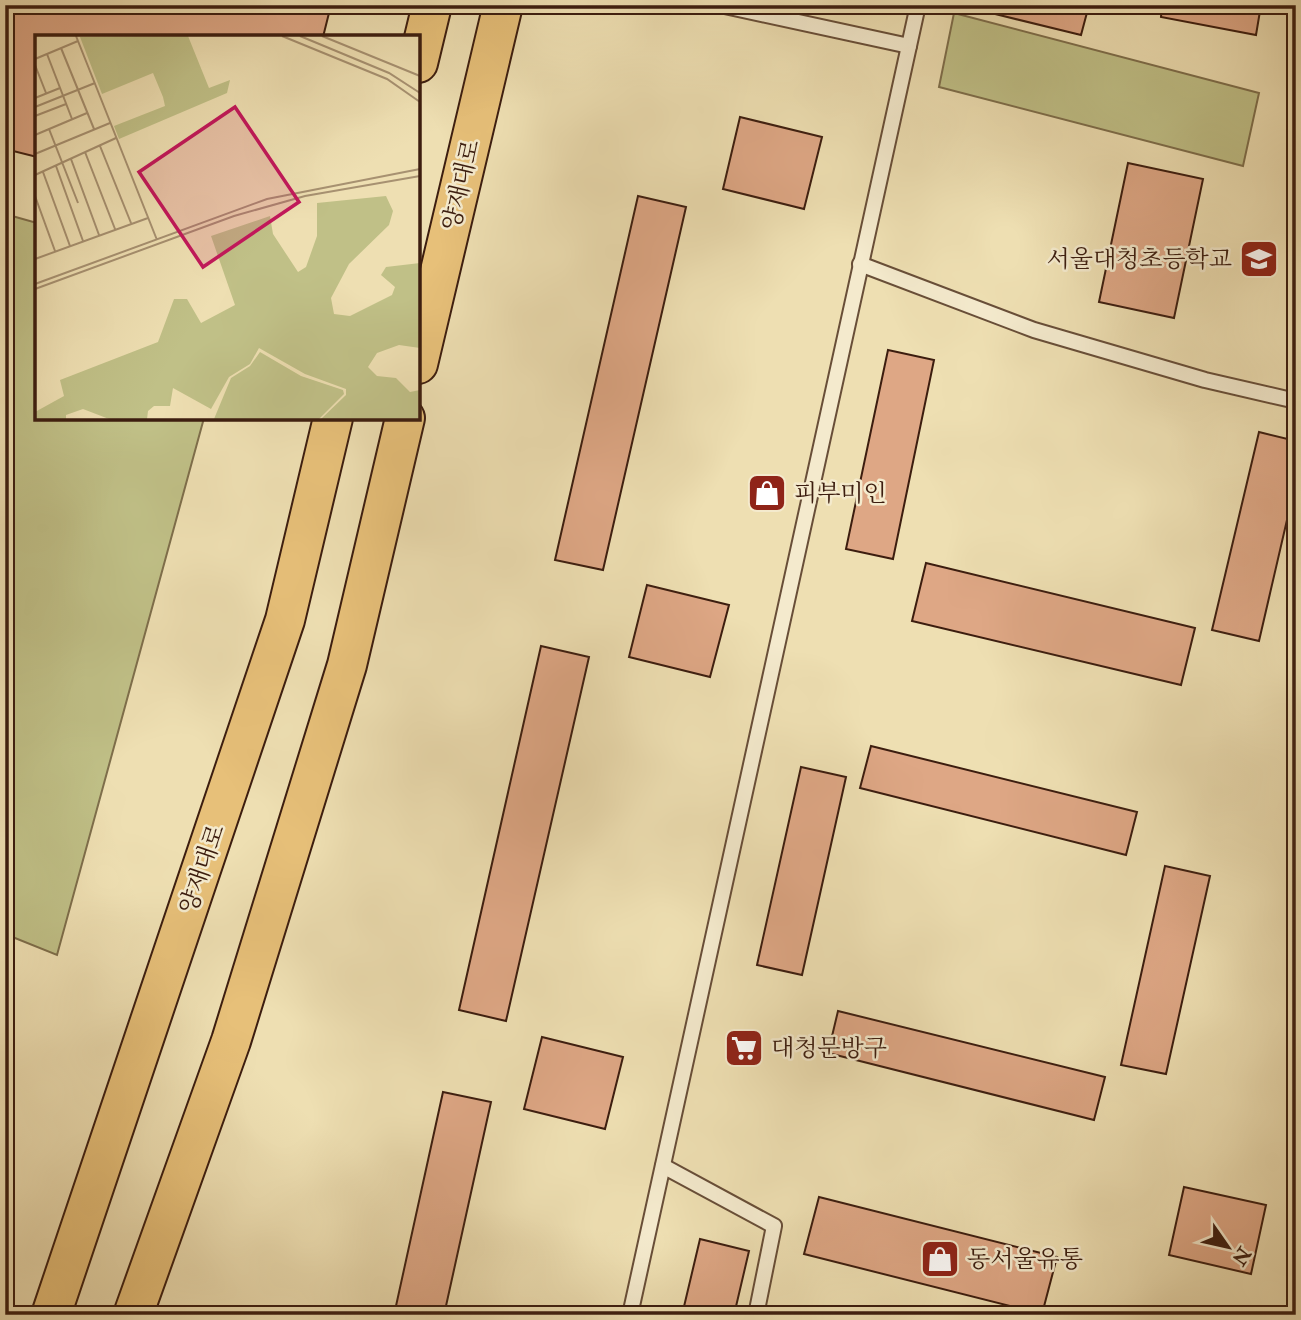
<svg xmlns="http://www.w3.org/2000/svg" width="1301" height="1320" viewBox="0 0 1301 1320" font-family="'IM FELL Double Pica','Noto Serif KR',serif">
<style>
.green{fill:#c0c087;stroke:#7e6e4b;stroke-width:2}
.building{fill:#dea785;stroke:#3c1d0f;stroke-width:2}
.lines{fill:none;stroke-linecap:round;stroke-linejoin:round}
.service-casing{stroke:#684e38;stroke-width:18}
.primary-casing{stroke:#3c1d0f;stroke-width:42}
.service{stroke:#f4eacd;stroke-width:14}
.primary{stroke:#e7c079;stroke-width:38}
.labels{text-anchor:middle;stroke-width:5;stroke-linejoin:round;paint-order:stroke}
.street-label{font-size:24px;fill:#3c1d0f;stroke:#f4eacd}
.poi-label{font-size:24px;fill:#3c1d0f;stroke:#f4eacd;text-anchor:start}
.inset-road{fill:none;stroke:#a79171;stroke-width:2}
.view{fill:#c2185b;fill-opacity:0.15;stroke:#c2185b;stroke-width:3.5}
.inset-edge{fill:none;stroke:#3c1d0f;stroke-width:3.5}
</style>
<rect width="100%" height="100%" fill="#eedfb2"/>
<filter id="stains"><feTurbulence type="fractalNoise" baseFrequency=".00286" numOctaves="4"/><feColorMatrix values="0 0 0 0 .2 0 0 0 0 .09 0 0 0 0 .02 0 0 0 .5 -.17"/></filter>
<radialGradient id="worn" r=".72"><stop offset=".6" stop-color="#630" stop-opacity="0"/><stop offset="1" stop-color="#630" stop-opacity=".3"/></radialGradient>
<g class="green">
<path d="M954 13 1259 93 1243 166 939 87Z"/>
<path d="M5 214 37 223V418H204L57 955 5 934Z"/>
</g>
<g class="building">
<path d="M5 5H331L323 37H37V157L5 149Z"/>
<path d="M996 5H1089L1081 35 995 14Z"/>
<path d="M1162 5H1261L1256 35 1161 17Z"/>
<path d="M740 117 822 137 804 209 723 189Z"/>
<path d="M1128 163 1203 179 1174 318 1099 302Z"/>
<path d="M638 196 686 207 603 570 555 560Z"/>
<path d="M888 350 934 360 893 559 846 549Z"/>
<path d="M1259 432 1296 441V481L1259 641 1212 630Z"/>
<path d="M926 563 1195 628 1181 685 912 621Z"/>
<path d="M647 585 729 605 710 677 629 657Z"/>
<path d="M541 646 589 657 506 1021 459 1010Z"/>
<path d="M871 746 1137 812 1126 855 860 788Z"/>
<path d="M801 767 846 777 802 975 757 965Z"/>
<path d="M1165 866 1210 876 1166 1074 1121 1065Z"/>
<path d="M838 1011 1105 1077 1094 1120 828 1053Z"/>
<path d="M542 1037 623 1057 605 1129 524 1109Z"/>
<path d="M443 1092 491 1102 444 1315H394Z"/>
<path d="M1184 1187 1266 1205 1251 1274 1169 1255Z"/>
<path d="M819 1197 1057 1257 1042 1314 804 1254Z"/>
<path d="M700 1239 749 1251 734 1315H682Z"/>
</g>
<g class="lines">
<g class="service-casing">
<g id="service">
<path d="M720 5 909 46"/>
<path d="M860 264 1034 330 1205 380 1296 401"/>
<path d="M663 1166 774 1226 756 1315"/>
<path d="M630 1315 918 5"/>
</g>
</g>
<g class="primary-casing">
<g id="primary">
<path d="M418 63 432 5"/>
<path d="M418 364 503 5"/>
<path d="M51 1315 285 620 333 418"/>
<path d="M133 1315 231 1041 347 665 405 418"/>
</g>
</g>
<use href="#service" class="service"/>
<use href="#primary" class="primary"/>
</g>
<defs>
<g id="school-square" transform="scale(2.0125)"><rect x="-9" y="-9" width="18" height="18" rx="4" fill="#8f2418" stroke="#f4eacd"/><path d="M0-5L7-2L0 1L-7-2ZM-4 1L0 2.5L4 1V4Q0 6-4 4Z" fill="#fff"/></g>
<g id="shop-square" transform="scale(2.0125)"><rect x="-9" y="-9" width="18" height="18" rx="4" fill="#8f2418" stroke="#f4eacd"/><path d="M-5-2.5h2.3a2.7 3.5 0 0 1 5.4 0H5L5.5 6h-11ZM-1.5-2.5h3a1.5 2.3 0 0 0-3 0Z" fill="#fff"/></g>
<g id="supermarket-square" transform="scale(2.0125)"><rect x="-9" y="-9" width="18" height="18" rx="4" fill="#8f2418" stroke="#f4eacd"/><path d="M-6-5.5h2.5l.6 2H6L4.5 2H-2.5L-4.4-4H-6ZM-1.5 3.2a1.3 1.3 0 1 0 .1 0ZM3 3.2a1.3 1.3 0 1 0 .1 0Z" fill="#fff"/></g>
</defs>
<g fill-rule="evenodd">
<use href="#school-square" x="1259" y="259"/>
<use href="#shop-square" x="767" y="493"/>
<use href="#supermarket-square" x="744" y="1048"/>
<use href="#shop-square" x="940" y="1259"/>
</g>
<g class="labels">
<g class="street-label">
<text transform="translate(461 185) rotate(-77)" y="8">양재대로</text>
<text transform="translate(202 869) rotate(-71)" y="8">양재대로</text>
</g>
<g class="poi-label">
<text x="1232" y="267" text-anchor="end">서울대청초등학교</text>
<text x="794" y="501">피부미인</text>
<text x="771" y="1056">대청문방구</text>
<text x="967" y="1267">동서울유통</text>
</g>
</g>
<g transform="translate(35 35)">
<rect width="385" height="385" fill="#eedfb2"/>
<path d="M153 1 174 53 195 45 192 58 84 104 79 91 130 71 128 62 118 38 67 59 45 2ZM351 161 358 176 354 190 314 229 296 263 299 279 315 281 357 260 360 252 346 240 351 232 385 228V313L364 310 342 318 333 332 342 341 361 343 375 357 385 355V384H286L311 360V354L270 339 224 313 215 329 194 342 176 374 138 353 135 371H119L113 376 112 384H74L48 374 31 380V384H0V377L29 361 25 345 123 307 139 264H152L166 288 200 270 176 201 235 181 238 199 263 237 271 232 282 201V168ZM225 317 266 341 308 355 309 359 284 384H179L196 343 215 331Z" fill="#c0c087"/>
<path class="inset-road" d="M41 1 122 205M247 1 352 44 385 67M265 1 354 38 385 58M287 1 385 41M26 13 59 94M12 19 37 84M0 24 43 6M0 30 11 58M0 63 25 53M0 72 60 48M0 81 31 69M14 94 43 168M0 100 52 78M65 111 96 188M50 117 80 194M0 119 75 88M36 124 64 200M21 131 48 206M8 137 35 211M0 140 81 103M0 161 20 216M0 224 113 183M0 249 232 164 385 134M0 254 199 181 270 161 385 141"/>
<path class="view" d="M200 72 264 167 168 232 104 137Z"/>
<rect width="385" height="385" class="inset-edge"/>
</g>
<rect width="1301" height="1320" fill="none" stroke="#eedfb2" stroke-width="28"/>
<rect x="7" y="7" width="1287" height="1306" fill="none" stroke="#3c1d0f" stroke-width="3.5"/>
<rect x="14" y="14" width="1273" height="1292" fill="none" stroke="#3c1d0f" stroke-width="2"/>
<g transform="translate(1228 1247) rotate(124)" stroke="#f4eacd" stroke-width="5" paint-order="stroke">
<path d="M0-5L12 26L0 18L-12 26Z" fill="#3c1d0f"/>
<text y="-10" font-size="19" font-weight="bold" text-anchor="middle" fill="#3c1d0f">N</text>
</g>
<rect width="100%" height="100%" filter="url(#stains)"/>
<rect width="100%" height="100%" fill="url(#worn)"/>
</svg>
